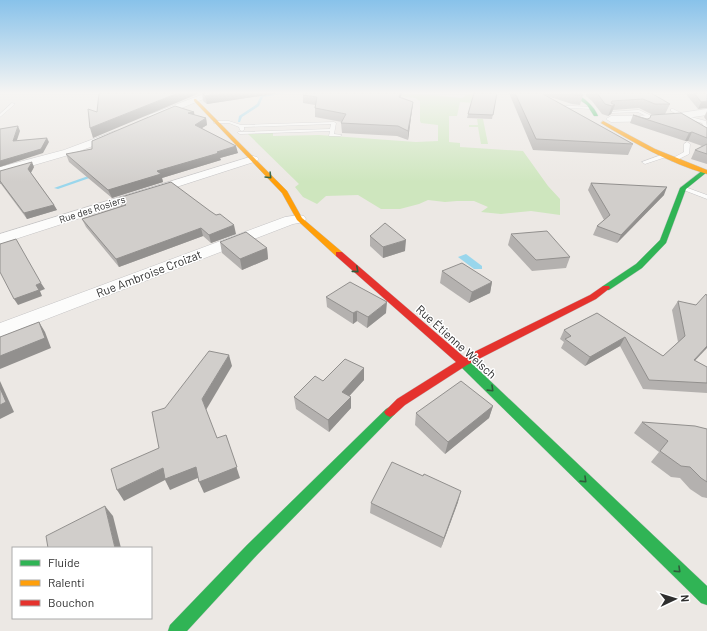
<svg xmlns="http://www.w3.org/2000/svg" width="707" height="631" viewBox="0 0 707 631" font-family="Barlow,sans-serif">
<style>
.green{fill:#cee6be}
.water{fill:#99d6ec}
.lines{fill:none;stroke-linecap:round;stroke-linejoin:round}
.stream{fill:#99d6ec;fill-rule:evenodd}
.lane-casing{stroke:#c5c4c5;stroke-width:1}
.street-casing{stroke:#c5c4c5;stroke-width:1}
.fast-casing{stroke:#c5c4c5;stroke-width:1}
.slow-casing{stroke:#c5c4c5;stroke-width:1}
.jam-casing{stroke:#c5c4c5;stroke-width:1}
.lane{fill:#fcfcfb;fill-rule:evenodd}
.street{fill:#fcfcfb;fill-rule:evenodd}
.fast{fill:#30b455;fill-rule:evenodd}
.slow{fill:#ff9f0a;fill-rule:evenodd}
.jam{fill:#e5322d;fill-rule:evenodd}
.wall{fill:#b4b1af}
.shaded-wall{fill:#92908e}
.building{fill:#d1cecb;stroke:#92908e}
.oneway{stroke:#2f5d3c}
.labels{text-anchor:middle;stroke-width:3;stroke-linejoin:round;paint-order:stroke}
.far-street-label{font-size:10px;fill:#2e2e2e;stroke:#fff}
.street-label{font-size:12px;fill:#2e2e2e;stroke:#fff}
</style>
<rect width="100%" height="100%" fill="#ece8e4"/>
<g class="green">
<path d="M375 93H409L462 98 470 93 479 94 476 103 460 102 457 116H449V142L460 143V147L523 151 548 186 560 199V215L531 211 501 214 481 212 488 207 474 201H457L445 202 428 200 419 204 400 209H381L358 195 326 196 317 204 303 197 295 187 299 184 248 134 273 133V136L319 135 416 142 438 141V125L421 123 420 121V101L415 98Z"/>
<path d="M477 119H483L488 144H481L478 127H469V125H478Z"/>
</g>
<path class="water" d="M466 254 482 266V269H474L458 257Z"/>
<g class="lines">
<g class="stream">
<path d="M276 93H287L263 97 259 106 242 117 240 122H238L239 116 257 104 261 95Z"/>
<path d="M94 174 98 175 58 189 54 188Z"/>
</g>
<g class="lane-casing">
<g id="lane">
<path d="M594 93 575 96 573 95 579 93Z"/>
<path d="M12 103 15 104 0 117V114Z"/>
<path d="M553 105 592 107 594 108 592 109 552 107Z"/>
<path d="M671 109H673L687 116 706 121 707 127H704L702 123 679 117V115L671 111Z"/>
<path d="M639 110 656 118 652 119 638 112 611 113 609 112Z"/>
<path d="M216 121H229L241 125 334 122 336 123 334 134 342 135 340 136H329L330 131 240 134 238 133V132L330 129 331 124 244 127V130L242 131 240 130 239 127 229 123H214Z"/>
<path d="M687 142 690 144 689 154 675 161H671V159L684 152V144Z"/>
<path d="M664 154 666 155V157L645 164 642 162Z"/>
<path d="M681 187H685L707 195V199L681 189Z"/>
</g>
</g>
<g class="street-casing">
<g id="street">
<path d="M206 93H218L155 119H149L147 117 149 115Z"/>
<path d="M707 109V115L666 121 611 122 606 119 611 116 666 115Z"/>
<path d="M115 131 119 132 120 134 119 136 72 154 0 175V167L64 150Z"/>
<path d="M253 156 257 157 259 159 257 161 0 244V234Z"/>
<path d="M299 215 304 216 306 219 304 222 293 224 0 337V323L285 217Z"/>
</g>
</g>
<g class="fast-casing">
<g id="fast">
<path d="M570 93C581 93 595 107 598 116H594L587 105Z"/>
<path d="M703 170H707V172L686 189 666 243 642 268 609 290H603L602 288 603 286 636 264 660 240 680 188Z"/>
<path d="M462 357 466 358 707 586V605L701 603 458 364 457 361 458 358Z"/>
<path d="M390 407 394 409 396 412 394 415 257 555 187 631H168L170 625 247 545 386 409Z"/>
</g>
</g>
<g class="slow-casing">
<g id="slow">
<path d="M194 99H196L287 191 302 218 342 252V256H336L297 220 282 193 194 101Z"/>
<path d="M603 121 655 149 707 170V174C669 163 634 143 601 123Z"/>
</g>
</g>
<g class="jam-casing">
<path id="jam" d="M336 252H342L464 357 590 295 603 286H609L610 288 596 299 467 365 405 405 394 415 390 417 386 415 384 412 397 399 456 362 336 256Z"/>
</g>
<use href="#lane" class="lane"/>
<use href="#street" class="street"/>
<use href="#fast" class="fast"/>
<use href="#slow" class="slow"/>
<use href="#jam" class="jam"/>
</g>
<g class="wall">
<path d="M202 93H280L207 104 203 101Z"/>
<path d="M497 93 492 119 467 118 468 114Z"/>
<path d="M509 93H580L583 95 580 105 572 104 544 95 633 144 628 155 533 150Z"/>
<path d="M586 93H651L670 104 665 114H651L639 108 613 110 611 114 608 116 602 114 592 101 586 96Z"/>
<path d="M685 93H707L698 109Z"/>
<path d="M303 95 401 97 413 102 408 140 397 136 342 133 341 123 342 122 315 117V105L303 103Z"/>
<path d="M707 111V121L704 117Z"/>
<path d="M194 115 206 118 207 125 202 128 238 153 220 158 221 160 162 178 163 182 112 198 69 162 66 154 92 149Z"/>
<path d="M633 115 647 119 707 128V164L691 159 695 150 702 146 688 141H685L630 123Z"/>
<path d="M34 167 31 173 54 205 57 210 27 219 1 184H0V171Z"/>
<path d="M591 183 664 195 617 243 593 235 597 226 604 220 588 190Z"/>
<path d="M118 198 236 234 211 243 203 236 119 267 86 227 82 219 121 206Z"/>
<path d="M511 234 570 257 566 268 532 271 508 245Z"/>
<path d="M370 236 405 251 383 258 370 246Z"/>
<path d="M220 242 267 248 268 259 242 270 222 253Z"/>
<path d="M442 271 492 282 490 293 469 303 440 283Z"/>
<path d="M326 297 386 313 367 328 357 321 353 324 327 307Z"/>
<path d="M678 301 695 361 707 367V393L643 389 620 346 585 366 561 348 564 342 560 339 564 330 597 313 663 356 678 342 672 310Z"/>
<path d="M364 368V380L349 396 351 408 329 432 296 409 294 397 323 381Z"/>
<path d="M493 406 489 418 445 454 415 425 416 413Z"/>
<path d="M642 422 707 429V498L702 497 690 489 680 478 671 477 651 462 659 452 634 433Z"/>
<path d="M423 476 458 502 441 548 370 513 371 503Z"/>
</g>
<g class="shaded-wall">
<path d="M178 93H200L93 138 90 128Z"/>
<path d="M223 93H280L207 104 205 96Z"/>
<path d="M400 93H402L398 105 399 97Z"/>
<path d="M707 101V108L698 109 701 102Z"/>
<path d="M413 102 412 110 408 140V131Z"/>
<path d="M615 105 611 114 608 116 612 106Z"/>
<path d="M194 112 195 118 188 113Z"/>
<path d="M206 118 207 125 197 131 195 125Z"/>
<path d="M18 126 20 131 15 146 13 141Z"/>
<path d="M692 132 688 141H685L689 133Z"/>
<path d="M47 138 49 142 43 153 0 167V161Z"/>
<path d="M236 146 238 153 220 158 221 160 162 178 163 182 112 198 108 190 157 171Z"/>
<path d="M32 162 34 167 30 174 28 169Z"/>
<path d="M667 187 664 195 617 243 621 235Z"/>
<path d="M54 205 57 210 27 219 24 213Z"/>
<path d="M234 225 236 234 211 243 209 235Z"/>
<path d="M201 228 203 236 119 267 116 259Z"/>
<path d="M406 240 405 251 383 258V247Z"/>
<path d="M267 248 268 259 242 270 240 259Z"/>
<path d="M492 282 490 293 469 303 472 292Z"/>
<path d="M41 283 45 289 40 291 42 296 18 305 14 299 36 285Z"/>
<path d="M387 302 386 313 367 328 368 317Z"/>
<path d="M357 311V321L353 324V313Z"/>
<path d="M39 322 45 332 51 348 0 369V356Z"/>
<path d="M625 337 620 346 585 366 590 357Z"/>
<path d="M707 346V348L687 369 694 360Z"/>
<path d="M229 355 232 366 206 410 202 399Z"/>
<path d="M364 368V380L343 403 342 392Z"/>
<path d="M0 381 14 412 0 419Z"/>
<path d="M351 397V408L329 432 328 420Z"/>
<path d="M493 406 489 418 445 454 448 442Z"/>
<path d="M226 435 240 478 204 493 199 482Z"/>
<path d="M196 467 200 477 170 490 165 480 124 501 117 490 163 468Z"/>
<path d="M461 491 458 502 441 548 444 538Z"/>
<path d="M105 506 113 516 121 548H115Z"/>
</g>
<g class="building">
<path d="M99 93H178L90 128 88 109 97 112Z"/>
<path d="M202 93H223L205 96Z"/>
<path d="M303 93H400L399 97 413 102 408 131 398 126 341 123 346 114 315 108 317 97 303 95Z"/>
<path d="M474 93H497L493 115 468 114Z"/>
<path d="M515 93H543V94L633 144 536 139Z"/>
<path d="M571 93H580L583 95H575Z"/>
<path d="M597 93H651L670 104H655L643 99 612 101 611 103 615 105 612 106 605 104Z"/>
<path d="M694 93H707V101L701 102Z"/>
<path d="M175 106 194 112 188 113 206 118 195 125 236 146 217 152 219 153 157 171 161 174 108 190 66 154 92 149V141Z"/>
<path d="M681 113 707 128V138L692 132 689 133 633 115 647 119 650 118 651 115Z"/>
<path d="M18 126 13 141 47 138 41 149 0 161V129Z"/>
<path d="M707 144V154L695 150Z"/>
<path d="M32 162 28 169 54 205 24 213 0 181V171Z"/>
<path d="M171 182 210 211 216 215 220 214 234 225 209 235 201 228 116 259 82 219 126 205 118 198Z"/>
<path d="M591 183 667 187 621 235 597 226 610 215Z"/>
<path d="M385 223 406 240 383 247 370 236Z"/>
<path d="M547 231 570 257 536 260 511 234Z"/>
<path d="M246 232 267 248 240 259 220 242Z"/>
<path d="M16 239 41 283 36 285 39 290 14 299 0 272V244Z"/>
<path d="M462 263 492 282 472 292 442 271Z"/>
<path d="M350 282 387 302 368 317 357 311 353 313 326 297Z"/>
<path d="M706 294 707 296V346L694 360 707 367V383L649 380 625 337 590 357 565 339 571 336 564 330 597 313 663 356 685 336 678 301 696 305Z"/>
<path d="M39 322 45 338 0 356V337Z"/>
<path d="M209 351 229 355 202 399 217 438 226 435 237 467 199 482 196 467 165 479 163 468 117 490 111 469 159 448 152 412 165 408Z"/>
<path d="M345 359 364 368 342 392 351 397 328 420 294 397 315 376 323 381Z"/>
<path d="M461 381 493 406 448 442 416 413Z"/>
<path d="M0 388 6 402 0 405Z"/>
<path d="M642 422 695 426 707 429V482L701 478 690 467 681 466 660 451 668 441Z"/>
<path d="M392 462 423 476 424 474 461 491 444 538 371 503Z"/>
<path d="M105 506 115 548H48L46 536Z"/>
</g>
<defs><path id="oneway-chevron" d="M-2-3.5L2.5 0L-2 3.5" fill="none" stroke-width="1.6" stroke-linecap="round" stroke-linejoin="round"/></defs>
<g class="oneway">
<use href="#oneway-chevron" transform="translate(269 176) rotate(46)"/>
<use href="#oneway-chevron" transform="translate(356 270) rotate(41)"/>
<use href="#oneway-chevron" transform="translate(491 389) rotate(44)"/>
<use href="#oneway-chevron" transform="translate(584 480) rotate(44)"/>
<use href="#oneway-chevron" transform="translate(678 570) rotate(44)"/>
</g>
<linearGradient id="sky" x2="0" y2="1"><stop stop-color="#88c2ea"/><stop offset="0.51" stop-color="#f6f5f3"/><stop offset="1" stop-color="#f6f5f3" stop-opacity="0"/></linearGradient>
<rect width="707" height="182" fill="url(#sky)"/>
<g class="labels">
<g class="far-street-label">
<text transform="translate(92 209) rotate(-18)" y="4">Rue des Rosiers</text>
</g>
<g class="street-label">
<text transform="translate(149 274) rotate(-21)" y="4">Rue Ambroise Croizat</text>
<text transform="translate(456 342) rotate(42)" y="4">Rue Étienne Welsch</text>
</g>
</g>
<rect x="12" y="547" width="140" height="72" fill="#ffffff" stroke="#ababab"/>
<rect x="20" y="560" width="20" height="6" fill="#30b455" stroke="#ababab"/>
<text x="48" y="567" font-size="12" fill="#2e2e2e">Fluide</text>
<rect x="20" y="580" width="20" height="6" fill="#ff9f0a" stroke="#ababab"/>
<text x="48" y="587" font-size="12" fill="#2e2e2e">Ralenti</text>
<rect x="20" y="600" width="20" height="6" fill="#e5322d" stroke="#ababab"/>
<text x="48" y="607" font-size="12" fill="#2e2e2e">Bouchon</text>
<g transform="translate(675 599) rotate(86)" stroke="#ffffff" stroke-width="3" paint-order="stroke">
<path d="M0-3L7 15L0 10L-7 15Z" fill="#2e2e2e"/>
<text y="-6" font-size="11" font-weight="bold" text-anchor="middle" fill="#2e2e2e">N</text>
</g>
</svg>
